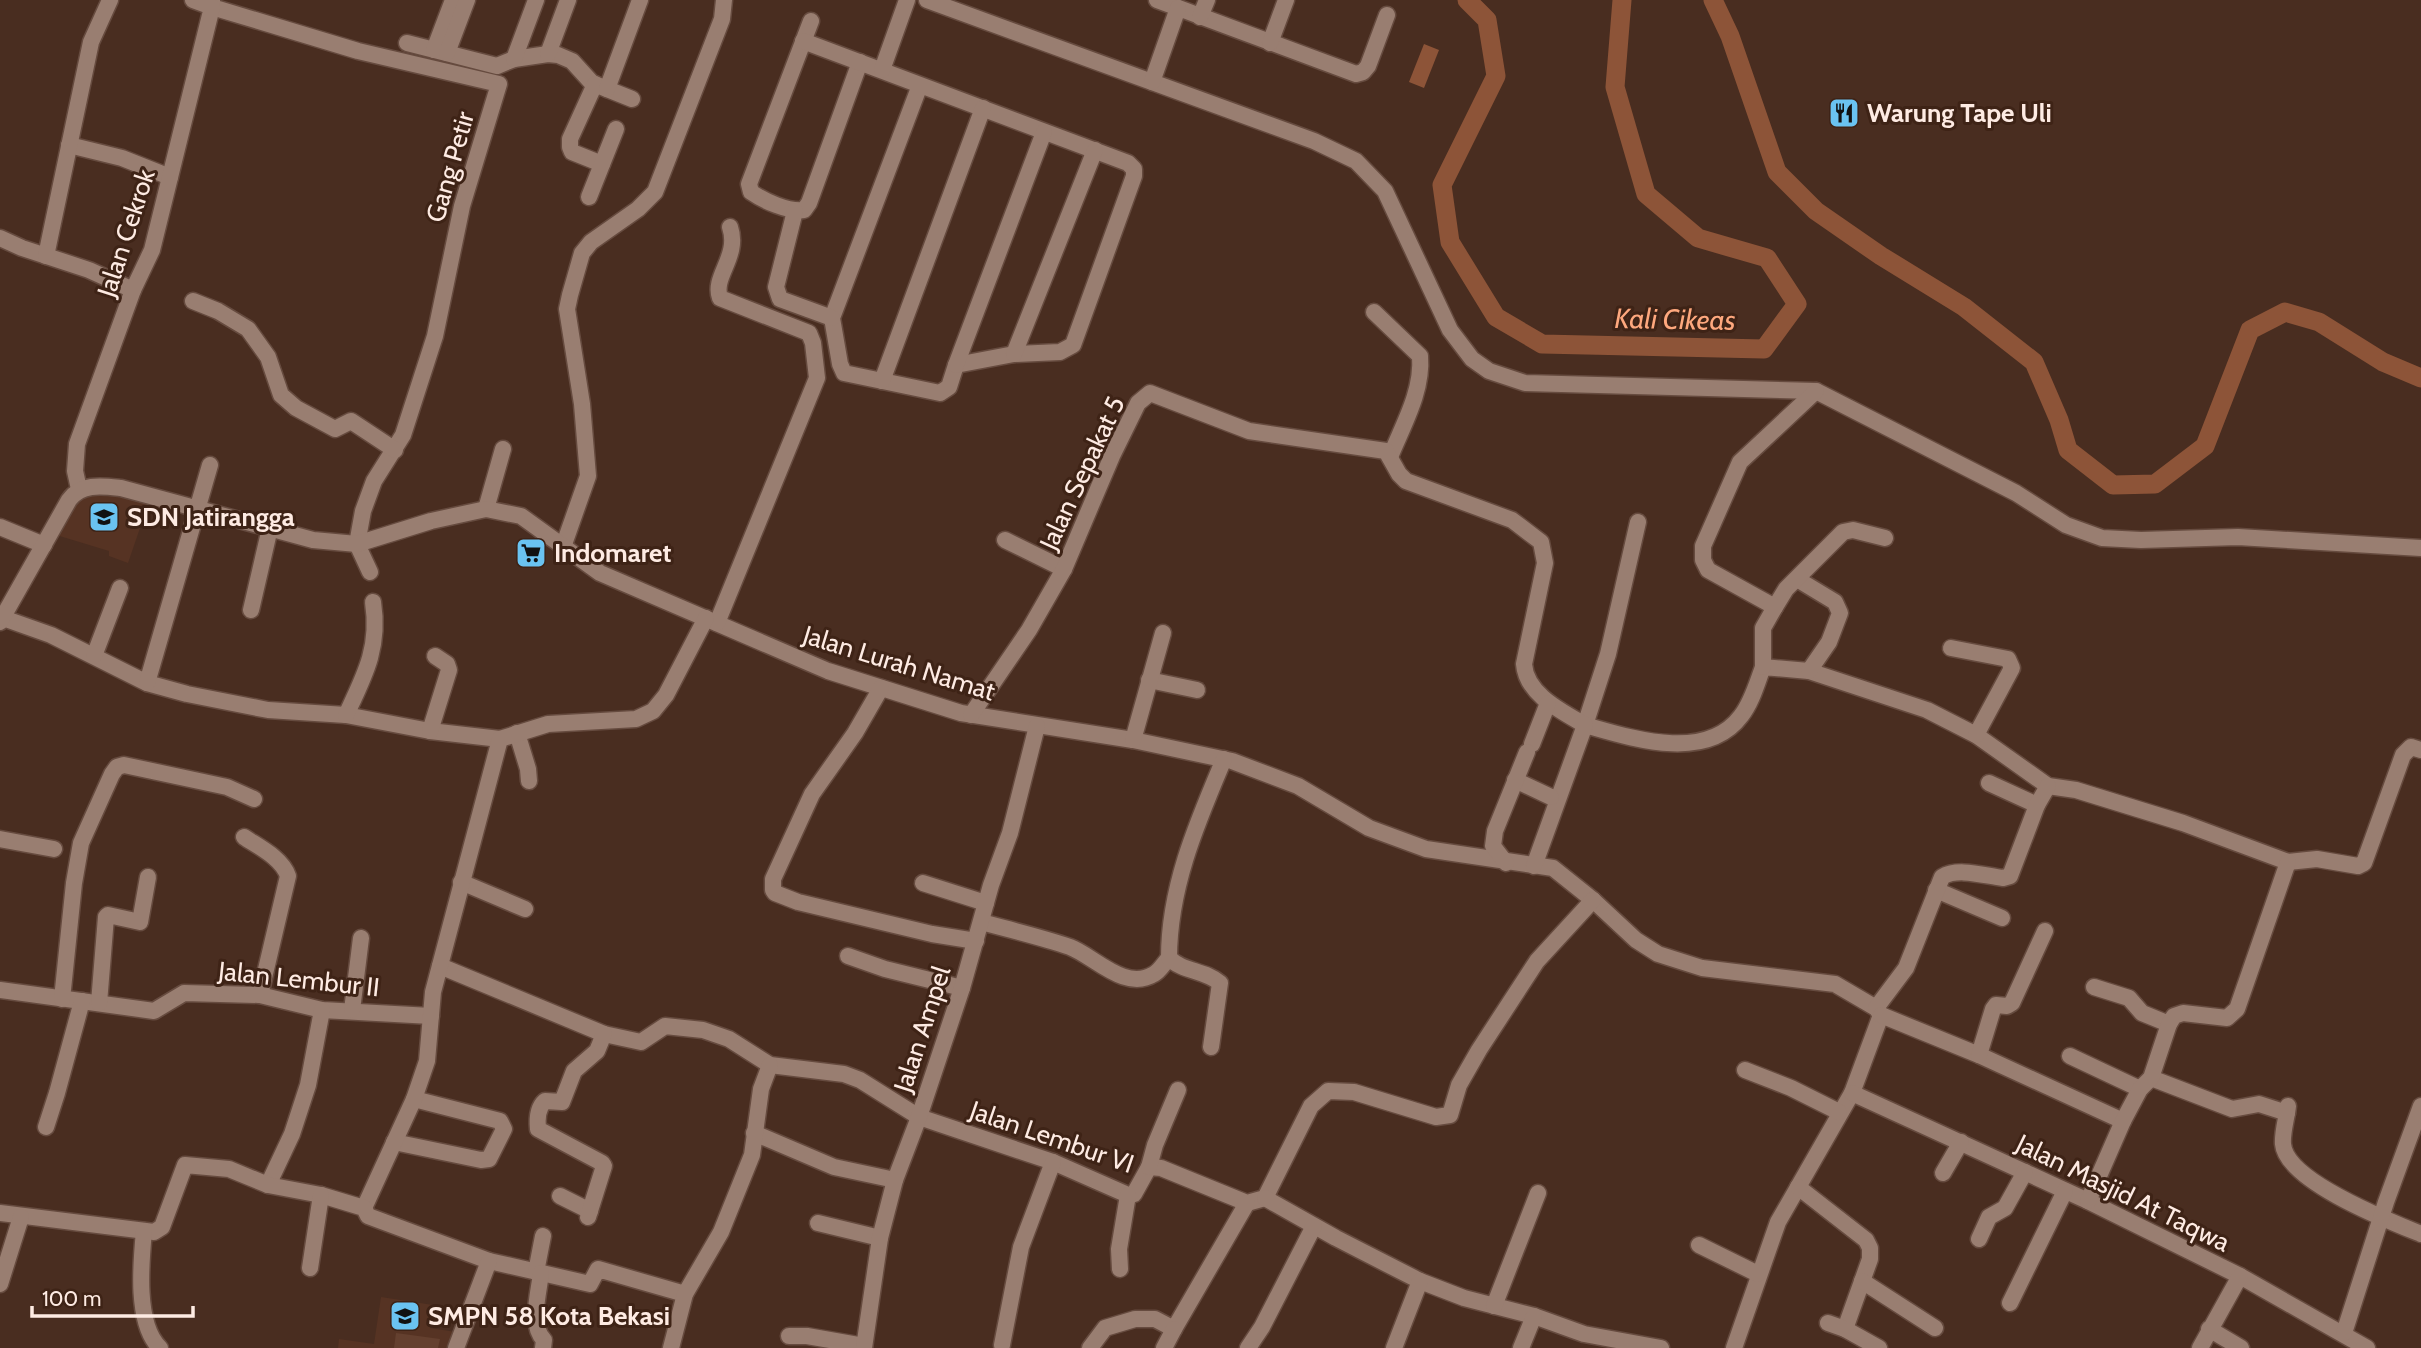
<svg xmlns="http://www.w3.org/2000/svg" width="2421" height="1348" viewBox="0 0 2421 1348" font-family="Cabin,sans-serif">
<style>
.built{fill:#563323}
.green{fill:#64402f}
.water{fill:#8d5438}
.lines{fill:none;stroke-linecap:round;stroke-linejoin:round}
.river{stroke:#8d5438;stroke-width:19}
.minor-casing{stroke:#664b3f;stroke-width:19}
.minor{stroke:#997e71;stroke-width:16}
.labels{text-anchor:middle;stroke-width:6;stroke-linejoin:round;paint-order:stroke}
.poi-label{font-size:26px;font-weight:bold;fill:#feebe3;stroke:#3e2316;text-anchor:start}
.street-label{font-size:26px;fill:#feebe3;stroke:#3e2316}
.water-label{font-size:28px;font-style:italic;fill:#fea87e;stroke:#3e2316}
</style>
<rect width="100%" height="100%" fill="#492d20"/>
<g class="built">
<path d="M89 490 150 499 128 563 109 556V551L53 534 76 496Z"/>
<path d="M381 1297 433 1305 430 1328 456 1332 454 1348H338L339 1339 374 1344Z"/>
</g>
<path class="green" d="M396 1333 440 1339 438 1348H394Z"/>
<path class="water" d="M1424 44 1439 50 1424 88 1409 82Z"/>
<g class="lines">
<g class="river">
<path d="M1467 0 1487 20 1496 76 1442 185 1450 242 1496 317 1542 344 1764 349 1797 304 1767 258 1698 238 1646 194 1615 87 1622 0"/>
<path d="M1713 0 1730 36 1777 172 1816 211 1881 256 1964 307 2034 362 2059 420 2068 450 2113 485 2155 484 2205 446 2250 330 2285 312 2319 322 2383 362 2421 378"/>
</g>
<g class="minor-casing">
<g id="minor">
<path d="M212 0V7L358 51 499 84 462 206 435 336 403 435 374 481 363 511 357 544 370 572"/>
<path d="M927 0 1314 141 1356 161 1385 191 1450 330 1472 359 1489 371 1525 383 1816 391 2016 493 2066 525 2102 538 2141 540 2238 537 2421 548"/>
<path d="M1157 0 1356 74 1363 72 1368 66 1387 15"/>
<path d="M1200 17 1207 0"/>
<path d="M811 21 749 184 751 192C764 201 788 212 804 210L809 203 860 62"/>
<path d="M803 41 1128 163 1134 169V176L1073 345 1060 352 1014 354 956 365 949 387 940 393 844 373 840 364 832 318 920 85"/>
<path d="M407 43 497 66 514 59 548 54 558 55 572 61 592 83 632 99"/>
<path d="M1270 43 1286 0"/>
<path d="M434 50 453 0"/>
<path d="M447 53 467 0"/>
<path d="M548 54 568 0"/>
<path d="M514 59 536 0"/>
<path d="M882 70 907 0"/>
<path d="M1152 82 1178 8"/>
<path d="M595 84 570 139V147L572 152 602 164"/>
<path d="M607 89 640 0"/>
<path d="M69 145 122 158 170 177"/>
<path d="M589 197 616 129"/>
<path d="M795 211 776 287 780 299 832 318"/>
<path d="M0 238 22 248 89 270 133 290"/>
<path d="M46 256 91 42 110 0"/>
<path d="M193 301 218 311 248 329 268 357 281 395 296 408 335 429 351 421 395 450"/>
<path d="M1374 312 1420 356C1423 391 1403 425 1390 457"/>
<path d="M1014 354 1095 150"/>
<path d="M956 365 1044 132"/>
<path d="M882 381 983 108"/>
<path d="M79 489 75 471 77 444 133 290 152 250 212 7 193 0"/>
<path d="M486 509 503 449"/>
<path d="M1638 522 1608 654 1585 725C1631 738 1706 763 1741 716 1752 702 1757 683 1763 667L1809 671 1927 710 1976 735 2048 786 2076 790 2183 823 2288 862 2317 859 2358 866 2364 863 2403 755 2411 747 2421 750"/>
<path d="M0 527 44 545"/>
<path d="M1005 540 1064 569"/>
<path d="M563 547 588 476 582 404 567 309 570 295 582 253 591 242 638 209 655 192 722 19 724 0"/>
<path d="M1797 579 1835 602 1840 613 1829 642 1809 671"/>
<path d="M1775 607 1786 589 1843 532 1853 530 1885 538"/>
<path d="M251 610 270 528"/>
<path d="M3 618 51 635 147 683 187 694 268 710 346 715 430 731 500 739"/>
<path d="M0 622 69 500C81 483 102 486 121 488L313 540 357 544 431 521 486 509 521 516 600 573 828 671 961 713 1133 740 1232 761 1298 786 1369 828 1426 849 1553 868 1593 900 1636 940 1658 954 1702 968 1835 984 1876 1008 1881 1015 1852 1093 1778 1222 1734 1348"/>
<path d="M717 623 817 378 813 343 809 333 720 298C712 276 740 257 730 227"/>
<path d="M1951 648 2008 659 2012 668 1976 735"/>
<path d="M94 656 120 588"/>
<path d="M1763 667V628L1775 607 1708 570 1703 560V546L1740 462 1816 391"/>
<path d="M1149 680 1197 690"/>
<path d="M147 683 210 465"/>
<path d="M881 688 855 733 812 794 773 879V890L775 893 798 902 932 934 976 941"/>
<path d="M346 715C365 675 380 647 373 602"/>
<path d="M971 715 1029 630 1064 569 1112 456 1138 403 1150 393 1249 431 1386 451 1399 474 1406 481 1512 520 1541 542 1545 563 1524 664C1526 694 1561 711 1585 725L1534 866"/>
<path d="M430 731 449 670 447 664 435 656"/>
<path d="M517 733 528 769 529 781"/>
<path d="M1133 740 1163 633"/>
<path d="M1532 744 1548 703"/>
<path d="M1515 780 1551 797"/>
<path d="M1989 783 2037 805"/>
<path d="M244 837C259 847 282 858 288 876L260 995"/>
<path d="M0 839 54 849"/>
<path d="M1506 863 1493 846 1495 831 1527 752"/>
<path d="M461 882 525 909"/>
<path d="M923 883 986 903"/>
<path d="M1936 890 2002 918"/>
<path d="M981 922C1011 930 1041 937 1070 947 1094 956 1125 992 1154 974 1160 971 1164 963 1169 958"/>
<path d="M848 956 885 969 962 988"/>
<path d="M440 966 604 1034 641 1042 665 1026 703 1030 729 1039 770 1065 844 1074 860 1080 919 1117 1053 1162 1128 1195 1134 1194 1149 1167 1161 1168 1247 1203 1265 1198 1311 1106 1328 1091 1354 1092 1436 1117 1450 1115 1459 1085 1479 1050 1537 961 1593 900"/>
<path d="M2094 987 2129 998 2142 1013 2169 1024"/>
<path d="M0 990 154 1011 184 993 260 995 322 1010 431 1016"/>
<path d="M62 999 74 883 81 843 112 774 117 767 124 765 227 787 254 799"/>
<path d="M99 1003 106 917 108 915 140 922 148 877"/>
<path d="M1876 1008 1906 968 1942 877C1958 867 1985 876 2003 878L2010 876 2037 805 2048 786"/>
<path d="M352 1010 361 938"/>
<path d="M1881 1015 1979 1055 2123 1121"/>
<path d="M1211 1047 1220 983C1205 970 1183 972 1169 958 1169 887 1197 823 1224 759"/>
<path d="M1979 1055 1993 1009 1996 1005 2007 1006 2012 1003 2045 931"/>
<path d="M2070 1056 2140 1089"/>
<path d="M1745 1070 1791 1088 1839 1112"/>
<path d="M2151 1078 2232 1109 2259 1104 2287 1113"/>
<path d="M1852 1093 2088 1201 2240 1276 2367 1348"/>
<path d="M2288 1106C2287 1117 2282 1132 2283 1144 2286 1181 2389 1221 2421 1234"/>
<path d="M46 1127 57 1093 82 1001"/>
<path d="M754 1133 834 1167 895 1180"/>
<path d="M394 1142 481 1160 489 1159 504 1129 500 1121 414 1099"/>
<path d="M1149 1167 1155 1145 1178 1090"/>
<path d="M1943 1173 1961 1142"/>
<path d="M268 1185 292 1134 308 1085 322 1010"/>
<path d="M1798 1187 1866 1240 1870 1248V1259L1845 1329"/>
<path d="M560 1196 590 1211"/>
<path d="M1265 1198 1336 1238 1420 1281 1464 1298 1534 1316 1584 1334 1661 1348"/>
<path d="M2088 1201 2123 1121 2140 1089 2151 1078 2169 1024 2174 1016 2183 1013 2227 1018 2237 1009 2288 862"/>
<path d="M364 1208 414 1099 427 1061 433 992 500 739 548 724 636 719 653 711 666 695 706 618"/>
<path d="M0 1213 154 1232 162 1227 185 1165 229 1169 268 1185 321 1195 364 1208 368 1216 489 1261 590 1284 598 1269 685 1294"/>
<path d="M588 1217 604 1166 602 1163 538 1129C537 1119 537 1108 545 1101L562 1102 574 1071 597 1051 604 1034"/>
<path d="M818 1223 880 1238"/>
<path d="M144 1231C141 1262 135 1324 160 1348"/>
<path d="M1979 1239 1989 1217 2005 1208 2025 1172"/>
<path d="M1699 1245 1758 1274"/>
<path d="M310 1268 321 1195"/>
<path d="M1120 1269 1119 1249 1128 1195"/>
<path d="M536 1272 543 1236"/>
<path d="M541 1273C539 1292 529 1325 544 1340L543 1348"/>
<path d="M1862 1281 1935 1328"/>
<path d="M0 1284 21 1217"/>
<path d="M2010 1303 2065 1191"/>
<path d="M1494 1306 1538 1193"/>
<path d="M1828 1323 1845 1329 1879 1348"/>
<path d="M2209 1329 2241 1348"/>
<path d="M2344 1333 2386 1202 2421 1106"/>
<path d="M789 1336H807L864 1346"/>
<path d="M1002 1345 1021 1247 1053 1162"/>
<path d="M456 1348 489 1261"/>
<path d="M671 1348 685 1294 721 1232 752 1155 761 1089 770 1065"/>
<path d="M864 1348 880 1238 895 1180 919 1117 962 988 991 885 1010 833 1037 726"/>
<path d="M1090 1348 1105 1328 1135 1319H1155L1174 1329 1247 1203"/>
<path d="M1164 1348 1174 1329"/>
<path d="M1248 1348 1262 1327 1314 1226"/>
<path d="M1394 1348 1420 1281"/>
<path d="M1521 1348 1534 1316"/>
<path d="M2200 1348 2240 1276"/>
</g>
</g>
<use href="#minor" class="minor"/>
</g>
<defs>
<g id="restaurant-square" transform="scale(1.575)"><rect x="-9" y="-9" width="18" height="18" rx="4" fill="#6ac3f1" stroke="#3e2316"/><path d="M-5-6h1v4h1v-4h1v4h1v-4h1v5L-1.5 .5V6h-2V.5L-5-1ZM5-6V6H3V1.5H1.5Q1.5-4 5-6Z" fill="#111"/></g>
<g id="school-square" transform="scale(1.575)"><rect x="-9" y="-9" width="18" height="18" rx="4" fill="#6ac3f1" stroke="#3e2316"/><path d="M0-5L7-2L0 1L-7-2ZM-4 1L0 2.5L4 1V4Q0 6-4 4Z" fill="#111"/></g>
<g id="supermarket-square" transform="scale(1.575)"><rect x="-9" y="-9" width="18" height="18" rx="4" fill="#6ac3f1" stroke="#3e2316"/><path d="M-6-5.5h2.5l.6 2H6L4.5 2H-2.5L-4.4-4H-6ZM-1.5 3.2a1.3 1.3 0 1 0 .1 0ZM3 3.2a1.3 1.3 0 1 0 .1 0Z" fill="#111"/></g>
</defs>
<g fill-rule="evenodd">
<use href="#restaurant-square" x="1844" y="113"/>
<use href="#school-square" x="104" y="517"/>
<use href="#supermarket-square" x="531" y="553"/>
<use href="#school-square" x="405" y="1316"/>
</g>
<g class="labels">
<g class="poi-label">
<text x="1867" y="122">Warung Tape Uli</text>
<text x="127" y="526">SDN Jatirangga</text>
<text x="554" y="562">Indomaret</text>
<text x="428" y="1325">SMPN 58 Kota Bekasi</text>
</g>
<g class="street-label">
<text transform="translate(450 167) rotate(-74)" y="9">Gang Petir</text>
<text transform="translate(126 233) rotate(-72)" y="9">Jalan Cekrok</text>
<text transform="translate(1082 473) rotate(-65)" y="9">Jalan Sepakat 5</text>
<text transform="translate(899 663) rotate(17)" y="9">Jalan Lurah Namat</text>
<text transform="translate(299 979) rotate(6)" y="9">Jalan Lembur II</text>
<text transform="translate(922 1029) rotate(-72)" y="9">Jalan Ampel</text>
<text transform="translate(1052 1137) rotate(19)" y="9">Jalan Lembur VI</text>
<text transform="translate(2123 1193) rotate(26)" y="9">Jalan Masjid At Taqwa</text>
</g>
<g class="water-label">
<text transform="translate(1675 319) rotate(1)" y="10">Kali Cikeas</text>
</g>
</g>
<path d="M32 1306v10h161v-10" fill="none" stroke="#feebe3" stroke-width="3.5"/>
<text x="42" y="1306" font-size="21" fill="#feebe3" stroke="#3e2316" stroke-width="5" paint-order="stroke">100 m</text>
</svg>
